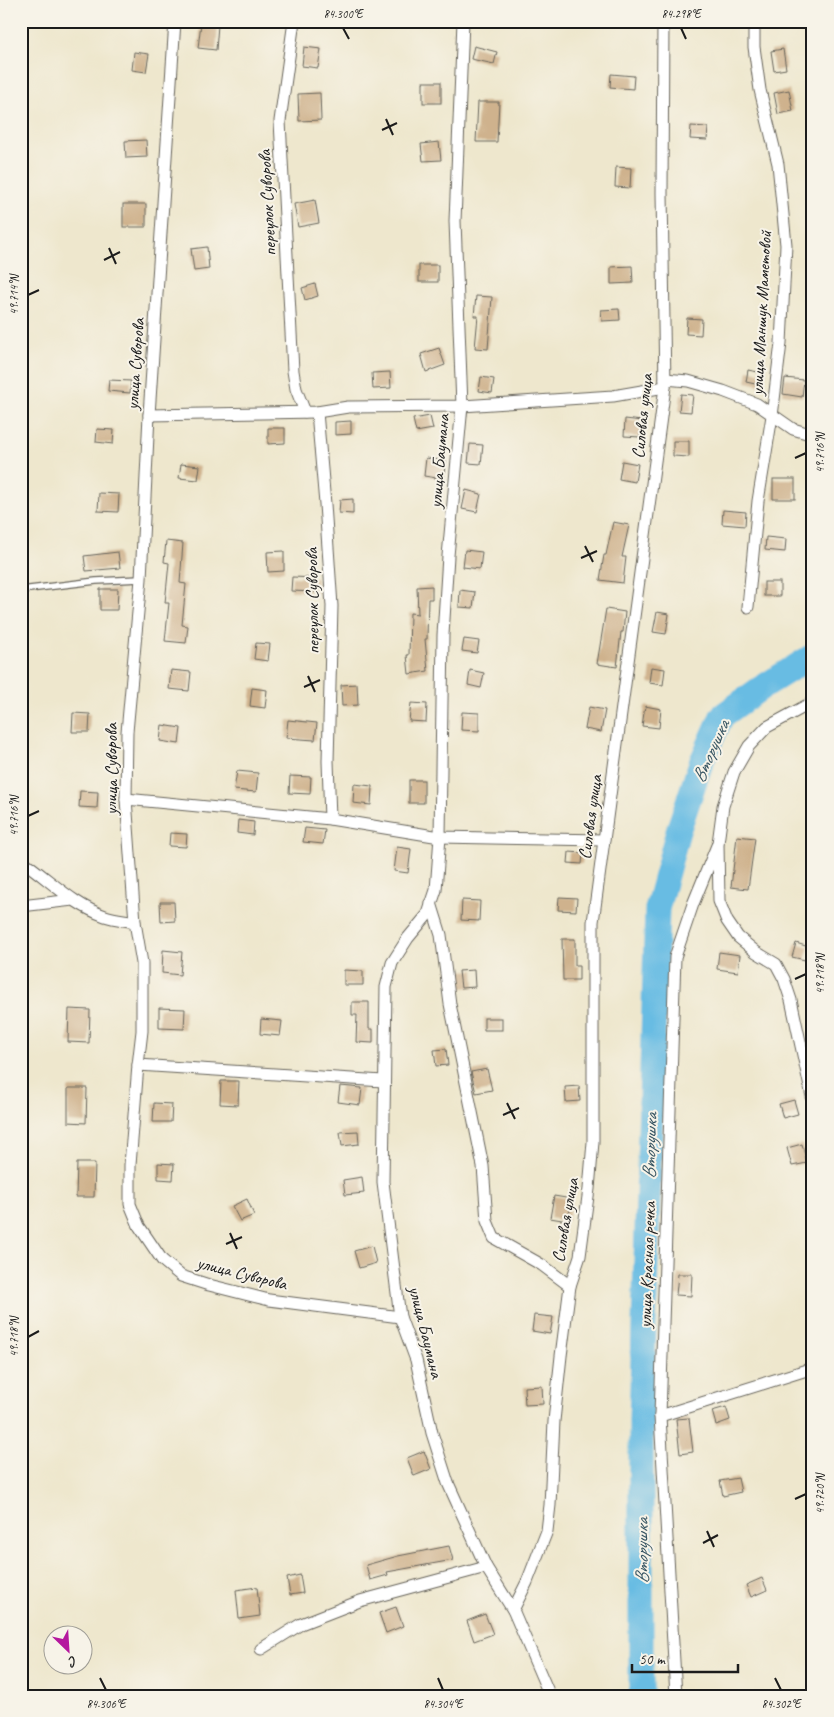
<svg xmlns="http://www.w3.org/2000/svg" width="834" height="1717" viewBox="0 0 834 1717" font-family="Caveat,sans-serif">
<style>
.lines{fill:none;stroke-linecap:round;stroke-linejoin:round}
.river{stroke:#67bce3;stroke-width:25}
.building{fill:#cfb28d}
.lane-casing{stroke:#66635a;stroke-width:8}
.street-casing{stroke:#66635a;stroke-width:13}
.lane{stroke:#fff;stroke-width:5.5}
.street{stroke:#fff;stroke-width:11}
.ticks{fill:none;stroke:#1c1c1c;stroke-width:2}
.labels{text-anchor:middle;stroke-width:4;stroke-linejoin:round;paint-order:stroke}
.street-label{font-size:18px;fill:#1c1c1c;stroke:#f7f3e8}
.water-label{font-size:19px;font-style:italic;fill:#365462;stroke:#f7f3e8}
.neatline{fill:none;stroke:#1c1c1c;stroke-width:2}
.ticks-label{font-size:12px;text-anchor:middle;fill:#1c1c1c}
</style>
<rect width="100%" height="100%" fill="#f7f3e8"/>
<filter id="ink" filterUnits="userSpaceOnUse"><feTurbulence type="fractalNoise" baseFrequency=".02" numOctaves="2"/><feDisplacementMap in="SourceGraphic" scale="10" xChannelSelector="R" yChannelSelector="G"/><feConvolveMatrix kernelMatrix="1 2 1 2 8 2 1 2 1" color-interpolation-filters="sRGB"/></filter>
<filter id="wash" filterUnits="userSpaceOnUse"><feTurbulence type="fractalNoise" baseFrequency=".0096" numOctaves="4" result="noise"/><feDisplacementMap in="SourceGraphic" scale="20" xChannelSelector="R" yChannelSelector="G"/><feGaussianBlur stdDeviation="1.12" result="paint"/><feColorMatrix in="noise" values="0 0 0 0 0 0 0 0 0 0 0 0 0 0 0 0 0 1.4 0 .05"/><feComposite in="paint" operator="in"/></filter>
<g filter="url(#wash)">
<rect width="100%" height="100%" fill="#eee7cd"/>
<g class="lines">
<path class="river" d="M641 1696V1420L657 909 678 831 701 763 722 716 761 688 809 658 813 657"/>
</g>
<g id="blocks">
<g class="building">
<path d="M201 23 218 25 216 50 198 48Z"/>
<path d="M474 46 497 52 494 64 471 59Z"/>
<path d="M304 47 321 49 318 68 302 66Z"/>
<path d="M783 49 786 69 774 71 771 51Z"/>
<path d="M134 52 149 54 146 72 132 70Z"/>
<path d="M611 74 634 76 633 89 610 87Z"/>
<rect x="423" y="82" width="18" height="21"/>
<path d="M789 90 793 111 778 114 774 93Z"/>
<path d="M320 93 321 120 299 121 298 94Z"/>
<path d="M478 102H499L497 142H476Z"/>
<path d="M691 126 708 127 707 140 690 139Z"/>
<path d="M146 140 147 157 126 158 125 141Z"/>
<path d="M439 142 441 160 423 161 421 144Z"/>
<path d="M616 167 631 168 630 188 615 187Z"/>
<path d="M315 200 319 223 298 227 294 204Z"/>
<rect x="123" y="204" width="23" height="23"/>
<path d="M207 247 209 269 194 271 191 249Z"/>
<rect x="419" y="265" width="19" height="17"/>
<path d="M632 266 633 283 611 284V267Z"/>
<path d="M315 284 318 296 305 300 302 288Z"/>
<path d="M476 296 492 297 488 349 475 348 478 316H474Z"/>
<path d="M619 309 620 320 602 321 601 310Z"/>
<path d="M687 318 702 319 701 335 686 334Z"/>
<path d="M439 348 445 365 426 372 421 354Z"/>
<path d="M748 370 763 373 760 385 746 382Z"/>
<path d="M390 372 391 388 373 389 372 373Z"/>
<path d="M481 377 494 379 492 393 479 391Z"/>
<path d="M785 378 804 380 802 397 783 394Z"/>
<path d="M109 380 131 381 130 393 108 391Z"/>
<path d="M681 394 693 395 691 412 679 411Z"/>
<path d="M430 416 433 429 416 432 413 419Z"/>
<path d="M625 419 642 421 640 437 624 436Z"/>
<path d="M351 421V434L335 435V422Z"/>
<path d="M268 428H285V443L268 444Z"/>
<path d="M97 429 114 430 113 444 96 442Z"/>
<path d="M673 441H689V457L673 456Z"/>
<path d="M470 444 483 445 481 464 468 463Z"/>
<path d="M426 458 446 461 443 479 424 476Z"/>
<path d="M622 461 638 464 635 482 619 479Z"/>
<path d="M181 464 200 466 198 480 179 478Z"/>
<rect x="773" y="479" width="22" height="20"/>
<path d="M466 490 481 494 477 512 462 509Z"/>
<path d="M99 493 119 494 118 512 98 511Z"/>
<path d="M353 499V514L339 513 340 500Z"/>
<path d="M723 510 746 512 745 526 722 524Z"/>
<path d="M613 522 629 525 622 557H626L623 583 600 580 604 555H606Z"/>
<path d="M766 537 786 539 785 552 765 550Z"/>
<path d="M166 541 183 543 180 583 186 584 182 625 188 626 186 643 165 641 169 603H165L169 563 164 562Z"/>
<path d="M465 550 482 552 480 569 463 567Z"/>
<path d="M284 551V571L268 572 267 552Z"/>
<path d="M118 552 120 568 86 571 84 556Z"/>
<path d="M292 577 317 578V592L291 591Z"/>
<rect x="764" y="582" width="16" height="14"/>
<path d="M432 586V599H428L427 639H425L428 671 409 674 407 655H409L410 613 418 614 417 587Z"/>
<path d="M100 589H118L117 610H100Z"/>
<path d="M460 590 475 592 473 608 459 607Z"/>
<path d="M606 609 625 612 623 632H621L617 667 597 664Z"/>
<path d="M657 612 669 614 666 634 653 632Z"/>
<path d="M464 639 479 641 477 653 462 651Z"/>
<path d="M256 643 270 644 268 661 254 659Z"/>
<path d="M651 667 665 669 663 685 649 683Z"/>
<path d="M171 670 191 672 189 691 169 689Z"/>
<path d="M470 670 484 673 481 688 468 685Z"/>
<path d="M357 684 358 705 342 706 341 685Z"/>
<path d="M252 688 267 690 265 708 250 706Z"/>
<path d="M411 703 427 704 426 722 409 721Z"/>
<path d="M645 706 661 709 659 728 642 726Z"/>
<path d="M589 707 605 710 601 732 585 729Z"/>
<path d="M462 712 479 713V731L461 730Z"/>
<path d="M73 713 90 714 89 732H72Z"/>
<path d="M288 720 317 723 315 740 286 738Z"/>
<path d="M162 725 181 728 179 744 160 741Z"/>
<path d="M237 771 258 773 256 792 234 790Z"/>
<path d="M290 776 311 777 310 794 289 793Z"/>
<rect x="409" y="780" width="15" height="23"/>
<path d="M354 784 372 786 371 805 353 803Z"/>
<path d="M80 791 98 792 97 808 79 807Z"/>
<path d="M238 820 254 822 253 835 237 833Z"/>
<path d="M305 828 325 830 323 844 303 842Z"/>
<path d="M170 833 187 834 186 847 169 846Z"/>
<path d="M737 836 755 838 748 889 731 887Z"/>
<path d="M397 847 411 849 408 873 394 871Z"/>
<path d="M569 852 583 853 582 864 568 863Z"/>
<path d="M559 897 577 898 576 911 558 910Z"/>
<path d="M462 900 480 901 479 921 461 920Z"/>
<path d="M160 902H174L175 921 161 922Z"/>
<path d="M562 939H575V966H579V980H563Z"/>
<path d="M796 943 809 947 805 960 792 957Z"/>
<path d="M163 950 182 952 180 975 162 973Z"/>
<path d="M719 952 740 955 738 972 717 969Z"/>
<path d="M344 970 363 971V985H344Z"/>
<path d="M474 970 475 987 461 988 459 971Z"/>
<path d="M352 1002H369V1029H373V1043L356 1042 357 1015H352Z"/>
<path d="M159 1008 185 1009 184 1029 159 1028Z"/>
<path d="M69 1009 90 1010 89 1043 68 1042Z"/>
<rect x="484" y="1018" width="18" height="12"/>
<path d="M261 1019 282 1021 280 1036 260 1034Z"/>
<path d="M446 1049 448 1065 436 1066 434 1050Z"/>
<path d="M487 1069 492 1090 476 1093 471 1072Z"/>
<path d="M221 1081H239L238 1105 220 1104Z"/>
<path d="M340 1086 362 1088 360 1105 338 1102Z"/>
<path d="M579 1086 580 1101 566 1102 565 1087Z"/>
<path d="M68 1088H87L86 1123 68 1122Z"/>
<path d="M794 1100 798 1114 783 1118 779 1104Z"/>
<path d="M154 1103 172 1104 171 1122H153Z"/>
<path d="M358 1131 359 1144 342 1146 340 1132Z"/>
<path d="M802 1144 807 1163 792 1166 787 1148Z"/>
<path d="M77 1163H95L94 1197H76Z"/>
<path d="M158 1163 174 1164 173 1180 158 1179Z"/>
<path d="M362 1177 364 1193 345 1195 343 1180Z"/>
<path d="M554 1196 572 1199 568 1221 550 1218Z"/>
<path d="M247 1199 254 1215 240 1221 232 1206Z"/>
<path d="M372 1246 376 1263 359 1268 354 1251Z"/>
<path d="M678 1274H692L691 1296 676 1295Z"/>
<path d="M534 1315 553 1317 550 1334 532 1331Z"/>
<path d="M542 1386 543 1404 525 1405 524 1387Z"/>
<path d="M726 1407 730 1420 716 1425 712 1411Z"/>
<path d="M689 1418 693 1452 680 1454 676 1419Z"/>
<path d="M424 1451 431 1469 414 1476 407 1458Z"/>
<path d="M738 1478 741 1492 723 1496 720 1481Z"/>
<path d="M449 1546 453 1560 387 1572 388 1575 370 1580 366 1565 398 1556Z"/>
<path d="M300 1575 303 1593 290 1595 287 1578Z"/>
<path d="M762 1578 767 1590 751 1597 746 1585Z"/>
<path d="M257 1587 260 1616 239 1619 236 1590Z"/>
<path d="M396 1607 403 1626 386 1633 379 1613Z"/>
<path d="M485 1614 493 1634 474 1641 467 1621Z"/>
</g>
</g>
</g>
<g filter="url(#ink)">
<use href="#blocks" fill-opacity="0" stroke="#66635a" stroke-width="1"/>
<g class="lines">
<g class="lane-casing">
<path id="lane" d="M21 590 96 581 141 579"/>
</g>
<g class="street-casing">
<g id="street">
<path d="M175 21 149 415 141 579 127 732 126 799 135 922 142 963V1031L138 1065 130 1165V1204L139 1226 162 1260 181 1276 209 1285 269 1300 400 1317"/>
<path d="M294 21 280 121 293 371 296 389 305 412"/>
<path d="M463 21 455 221 462 406 448 556 443 635 440 837 436 890 428 914 408 938 392 963 386 987 383 1182 400 1317 416 1360 432 1433 448 1483 486 1567 513 1610 550 1696"/>
<path d="M665 379 688 381 723 391 757 404 793 429 813 435"/>
<path d="M317 412 325 504 332 606 328 761 330 819"/>
<path d="M149 415 317 412 348 407 462 406 613 396 665 387"/>
<path d="M748 607 758 501 772 416 781 343 786 245 778 164 760 90 754 47V21"/>
<path d="M813 702 767 727 749 746 734 772 723 806 718 843 719 901 727 921 738 937 756 952 776 964 784 979 791 1000 813 1101"/>
<path d="M126 799 330 819 440 837 604 840"/>
<path d="M21 860C49 879 73 905 105 916 114 919 125 920 135 922"/>
<path d="M431 903 441 935 450 1004 483 1166 487 1221 494 1238 542 1265 570 1286"/>
<path d="M21 906 73 900"/>
<path d="M138 1065 383 1081"/>
<path d="M660 1416 813 1368"/>
<path d="M513 1610 527 1582 547 1531 550 1505 554 1421 561 1356 570 1286 580 1256 589 1189 593 1142V922L665 387 662 193 663 21"/>
<path d="M261 1649 301 1624 360 1601 486 1567"/>
<path d="M676 1696 660 1416 675 957 693 904 718 843"/>
</g>
</g>
<use href="#lane" class="lane"/>
<use href="#street" class="street"/>
</g>
</g>
<path class="ticks" d="M343 28 349 39M681 28 686 39M386 119 393 135M382 130 397 123M109 248 116 264M104 260 120 252M28 295 39 290M795 458 806 453M585 546 593 562M581 558 597 551M308 676 315 692M304 687 320 680M28 816 39 811M795 979 806 974M507 1103 515 1119M503 1115 519 1108M230 1233 237 1249M226 1244 242 1237M28 1337 39 1331M795 1499 806 1494M707 1531 714 1547M703 1543 718 1535M100 1678 106 1690M438 1678 443 1690M775 1678 781 1690"/>
<g class="labels">
<g class="street-label">
<text transform="translate(267 203) rotate(-93)" y="6">переулок Суворова</text>
<text transform="translate(761 313) rotate(-87)" y="6">улица Маншук Маметовой</text>
<text transform="translate(135 364) rotate(-86)" y="6">улица Суворова</text>
<text transform="translate(642 416) rotate(-84)" y="6">Силовая улица</text>
<text transform="translate(439 461) rotate(-85)" y="6">улица Баумана</text>
<text transform="translate(312 601) rotate(-91)" y="6">переулок Суворова</text>
<text transform="translate(111 769) rotate(-90)" y="6">улица Суворова</text>
<text transform="translate(590 817) rotate(-82)" y="6">Силовая улица</text>
<text transform="translate(565 1220) rotate(-80)" y="6">Силовая улица</text>
<text transform="translate(647 1265) rotate(-88)" y="6">улица Красная речка</text>
<text transform="translate(242 1273) rotate(14)" y="6">улица Суворова</text>
<text transform="translate(426 1332) rotate(76)" y="6">улица Баумана</text>
</g>
<g class="water-label">
<text transform="translate(710 751) rotate(-66)" y="7">Вторушка</text>
<text transform="translate(649 1146) rotate(-88)" y="7">Вторушка</text>
<text transform="translate(641 1551) rotate(-90)" y="7">Вторушка</text>
</g>
</g>
<rect width="834" height="1717" fill="none" stroke="#f7f3e8" stroke-width="55"/>
<g transform="translate(68 1650) rotate(155)"><circle r="24" fill="#f7f3e8" stroke="#9f9d96"/>
<path d="M0-4L9 19L0 12L-9 19Z" fill="#b5179e"/>
<text y="-8" font-size="14" font-weight="bold" text-anchor="middle" fill="#1c1c1c">С</text>
</g>
<path d="M632 1664v8h106v-8" fill="none" stroke="#1c1c1c" stroke-width="2.5"/>
<text x="639" y="1664" font-size="15" fill="#1c1c1c" stroke="#f7f3e8" stroke-width="4" paint-order="stroke">50 m</text>
<rect x="28" y="28" width="778" height="1662" class="neatline"/>
<g class="ticks-label">
<text x="343" y="18">84.300°E</text>
<text x="681" y="18">84.298°E</text>
<text transform="translate(14 295) rotate(-90)" y="4">49.714°N</text>
<text transform="translate(820 453) rotate(-90)" y="4">49.716°N</text>
<text transform="translate(14 816) rotate(-90)" y="4">49.716°N</text>
<text transform="translate(820 974) rotate(-90)" y="4">49.718°N</text>
<text transform="translate(14 1337) rotate(-90)" y="4">49.718°N</text>
<text transform="translate(820 1494) rotate(-90)" y="4">49.720°N</text>
<text x="106" y="1708">84.306°E</text>
<text x="443" y="1708">84.304°E</text>
<text x="781" y="1708">84.302°E</text>
</g>
</svg>
